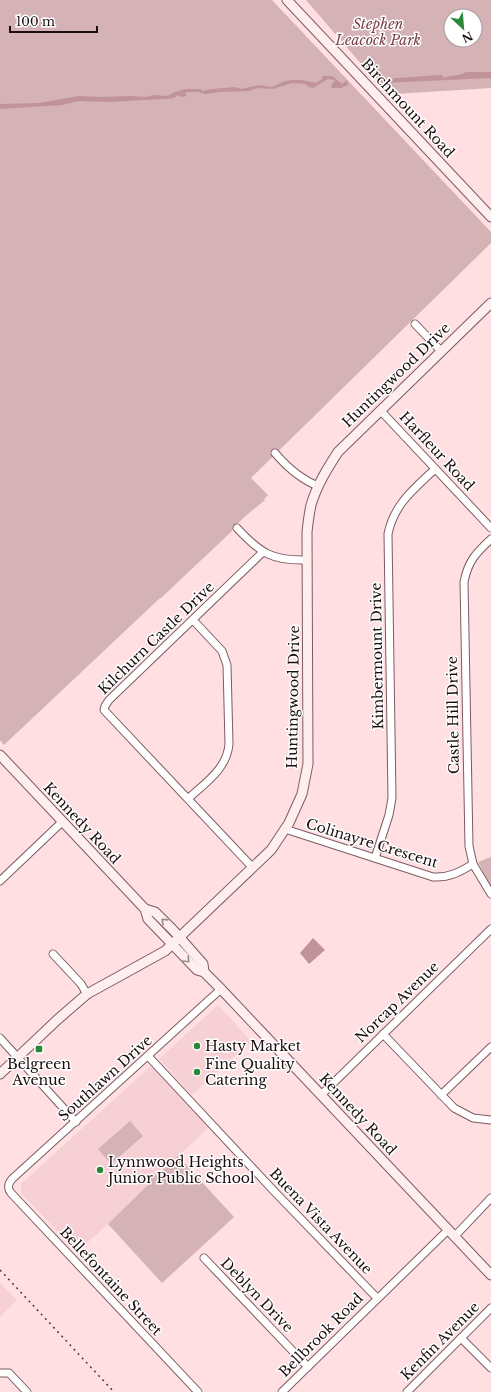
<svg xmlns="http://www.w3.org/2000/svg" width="491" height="1392" viewBox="0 0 491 1392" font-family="'Libre Baskerville',serif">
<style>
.built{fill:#f6d0d4}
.green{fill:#d4b2b5;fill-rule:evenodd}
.water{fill:#bf9398}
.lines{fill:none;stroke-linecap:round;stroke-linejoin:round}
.street-casing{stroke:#7d5c60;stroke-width:9}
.secondary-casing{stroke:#7d5c60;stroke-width:11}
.street{stroke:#fff;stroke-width:7}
.secondary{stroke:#feeef0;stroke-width:9}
.rail{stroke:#4a393b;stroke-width:1.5;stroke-dasharray:2 4;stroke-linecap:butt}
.oneway{stroke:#97898b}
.poi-dot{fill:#2a8739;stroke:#fff;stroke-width:1.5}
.labels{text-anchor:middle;stroke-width:3;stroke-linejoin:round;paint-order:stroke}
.park-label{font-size:14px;font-style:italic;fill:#7a3f48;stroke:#fff}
.street-label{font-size:14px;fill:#1a0d0f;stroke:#fff}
.poi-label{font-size:14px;fill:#1a0d0f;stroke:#fff;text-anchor:start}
</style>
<rect width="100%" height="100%" fill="#ffdfe2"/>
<g class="built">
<path d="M218 1005 251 1041 192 1095 159 1059Z"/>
<path d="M151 1066 209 1127 108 1224 77 1252 21 1193V1184Z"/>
<path d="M0 1283 17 1300 0 1317Z"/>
</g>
<g class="green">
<path d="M0 0H272L491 232V243L251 478 268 495 264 499 265 500C253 510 239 520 231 532L161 598H160L4 745 0 740Z"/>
<path d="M306 0H491V88L394 94 363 66ZM451 16H475V40H451Z"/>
<path d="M491 857V886L478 862Z"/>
<path d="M130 1121 143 1136 111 1164 98 1149Z"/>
<path d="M178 1156 234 1217 162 1283 108 1224 150 1183V1178L160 1173Z"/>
</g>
<g class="water">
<path d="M466 72H491V78L382 83 379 80V76L383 77 384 79 439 75H442L444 78C452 75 460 76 466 72Z"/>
<path d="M323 76H332L342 84 347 80 348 85 341 88H332L331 86 335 80 328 79 313 88 309 87 305 84 292 83 273 89 258 88 248 91 219 92 205 94 198 92H187L185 93 187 96 181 97 178 95 174 98 164 99 108 102 79 101 62 105 0 109V104L39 103 79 96 100 97 130 96 147 97 154 95 167 96 175 92 185 89H201L202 91 213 89 235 87 241 89 258 85 272 87 285 81 293 80H302L316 83 321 80Z"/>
<path d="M313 938 325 950 309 964 300 953Z"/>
</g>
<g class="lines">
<g class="street-casing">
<g id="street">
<path d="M415 324 441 351"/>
<path d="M380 410 491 528"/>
<path d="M275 453C287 467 300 479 318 486"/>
<path d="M237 528C260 553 272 561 307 560"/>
<path d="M491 539C476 553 468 561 464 582L469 846 473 864 491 894"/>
<path d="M189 798C205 783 227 769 229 744L227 665 222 651 193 620"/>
<path d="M285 829 433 877C449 878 460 872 473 864"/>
<path d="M375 858 389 815 392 798 388 534C394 504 414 489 435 469"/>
<path d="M253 868 104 710 105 706 109 700 263 552"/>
<path d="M0 881 62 822"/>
<path d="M53 954 81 984 87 994"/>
<path d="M383 1034 454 1108 473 1118 491 1120"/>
<path d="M0 1038 76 1122"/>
<path d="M148 1056 272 1189 377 1298"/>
<path d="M321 1095 491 929"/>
<path d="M441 1095 491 1047"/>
<path d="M454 1237 491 1198"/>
<path d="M204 1258 308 1367"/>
<path d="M461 1338 491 1368"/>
<path d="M0 1373H9L27 1392"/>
<path d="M198 1392 11 1193C7 1188 8 1184 12 1179L221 989"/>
<path d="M282 1392 448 1230"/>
<path d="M407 1392 491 1308"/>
</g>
</g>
<g class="secondary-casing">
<g id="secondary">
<path d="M287 0 491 217"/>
<path d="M0 755 145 909 148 919 197 970 204 972 221 989 491 1275"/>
<path d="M145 909 155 912 173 930 203 964 204 972"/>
<path d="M0 1074 57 1020 87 994 165 951 271 850 289 823 302 794 308 764 307 532C308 523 309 514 311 505 317 485 327 469 338 452L491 303"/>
</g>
</g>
<use href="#street" class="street"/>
<use href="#secondary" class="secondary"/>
<path class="rail" d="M0 1270 114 1392"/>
</g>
<defs><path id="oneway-chevron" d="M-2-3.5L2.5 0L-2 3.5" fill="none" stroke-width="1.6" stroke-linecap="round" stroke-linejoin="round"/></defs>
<g class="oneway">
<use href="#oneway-chevron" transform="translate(164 921) rotate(-136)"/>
<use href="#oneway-chevron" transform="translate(187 960) rotate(47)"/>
</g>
<g class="poi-dot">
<circle cx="197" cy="1046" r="4"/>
<rect x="35" y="1045" width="8" height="8" rx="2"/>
<circle cx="197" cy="1072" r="4"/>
<circle cx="100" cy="1170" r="4"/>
</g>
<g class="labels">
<g class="park-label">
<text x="378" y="29">Stephen<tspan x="378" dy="16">Leacock Park</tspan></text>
</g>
<g class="street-label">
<text transform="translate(408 108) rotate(47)" y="5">Birchmount Road</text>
<text transform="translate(396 375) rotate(-44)" y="5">Huntingwood Drive</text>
<text transform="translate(437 451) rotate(47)" y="5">Harfleur Road</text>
<text transform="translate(156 638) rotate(-44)" y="5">Kilchurn Castle Drive</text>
<text transform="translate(377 656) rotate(-91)" y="5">Kimbermount Drive</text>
<text transform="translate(293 697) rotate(-89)" y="5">Huntingwood Drive</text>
<text transform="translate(453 715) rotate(-91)" y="5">Castle Hill Drive</text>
<text transform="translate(82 823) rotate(47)" y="5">Kennedy Road</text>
<text transform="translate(372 843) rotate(17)" y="5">Colinayre Crescent</text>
<text transform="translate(397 1002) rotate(-44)" y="5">Norcap Avenue</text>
<text transform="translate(105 1078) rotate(-42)" y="5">Southlawn Drive</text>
<text transform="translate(358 1114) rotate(47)" y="5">Kennedy Road</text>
<text transform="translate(321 1221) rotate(46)" y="5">Buena Vista Avenue</text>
<text transform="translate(111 1281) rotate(47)" y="5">Bellefontaine Street</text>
<text transform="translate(257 1295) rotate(46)" y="5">Deblyn Drive</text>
<text transform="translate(321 1335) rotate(-45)" y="5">Bellbrook Road</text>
<text transform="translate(440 1341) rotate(-45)" y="5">Kenfin Avenue</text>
</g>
<g class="poi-label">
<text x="205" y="1051">Hasty Market</text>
<text x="39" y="1069" text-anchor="middle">Belgreen<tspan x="39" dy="16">Avenue</tspan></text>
<text x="205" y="1069">Fine Quality<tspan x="205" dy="16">Catering</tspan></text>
<text x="108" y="1167">Lynnwood Heights<tspan x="108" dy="16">Junior Public School</tspan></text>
</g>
</g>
<g transform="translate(463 28) rotate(154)"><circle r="19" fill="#ffffff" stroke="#a39e9f"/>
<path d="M0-3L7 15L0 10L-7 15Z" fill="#2a8739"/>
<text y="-6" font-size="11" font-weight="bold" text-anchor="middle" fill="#1a0d0f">N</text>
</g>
<path d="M10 26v6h87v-6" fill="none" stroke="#1a0d0f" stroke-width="2"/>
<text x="16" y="26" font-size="12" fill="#1a0d0f" stroke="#ffffff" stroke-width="3" paint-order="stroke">100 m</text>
</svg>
